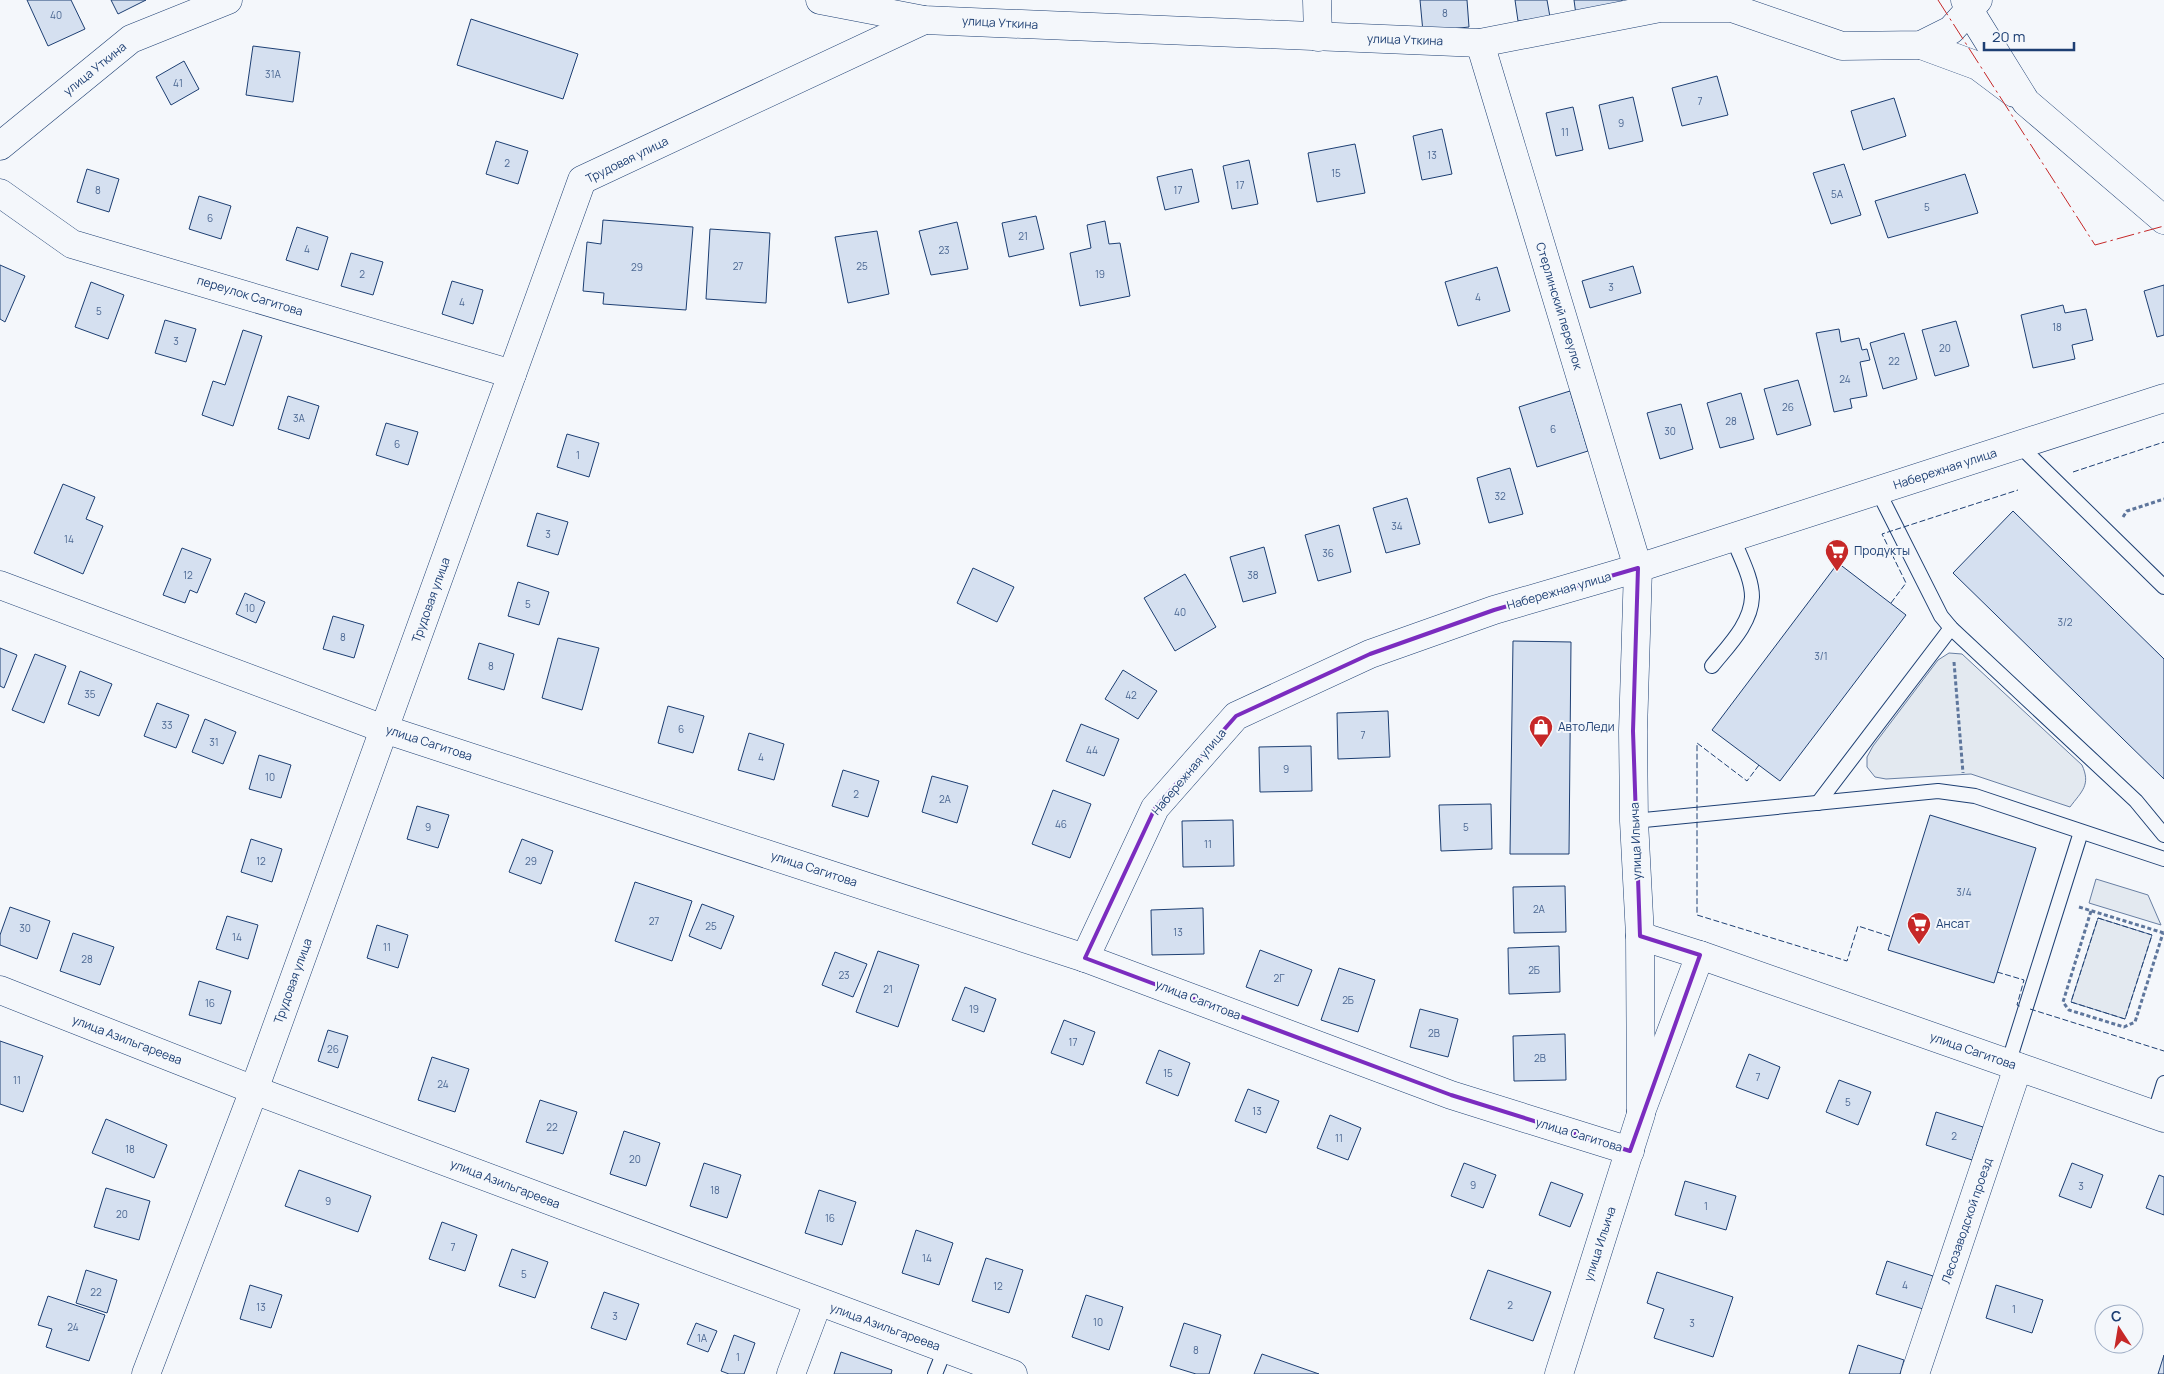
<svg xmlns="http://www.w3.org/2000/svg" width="2164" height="1374" viewBox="0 0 2164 1374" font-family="Manrope,sans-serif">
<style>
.green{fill:#e3e9f0;stroke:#687fa3}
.building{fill:#d5e0f0;stroke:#1d3f73}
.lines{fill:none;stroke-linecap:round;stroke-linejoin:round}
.lane-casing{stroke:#1d3f73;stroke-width:16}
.street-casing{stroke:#1d3f73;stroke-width:29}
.secondary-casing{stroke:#1d3f73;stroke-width:29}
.path{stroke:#5e769c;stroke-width:3;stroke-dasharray:4 2.5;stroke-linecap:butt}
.lane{stroke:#f4f7fb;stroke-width:14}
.street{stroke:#f4f7fb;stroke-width:28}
.secondary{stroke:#f4f7fb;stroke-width:28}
.fence{stroke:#1d3f73;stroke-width:1;stroke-dasharray:6 2.5;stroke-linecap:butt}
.power{stroke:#c62828;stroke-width:1;stroke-dasharray:18 4 2.5 4;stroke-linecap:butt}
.marked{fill:none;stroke:#7b2cbf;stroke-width:4;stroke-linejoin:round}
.labels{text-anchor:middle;stroke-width:4;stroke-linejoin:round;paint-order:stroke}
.number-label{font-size:10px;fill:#4b6792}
.street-label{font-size:12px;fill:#1d3f73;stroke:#f4f7fb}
.poi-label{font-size:12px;fill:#1d3f73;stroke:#f4f7fb;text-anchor:start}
</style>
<rect width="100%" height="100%" fill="#f4f7fb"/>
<g class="green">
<path d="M1949 653 1962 654 2082 765C2091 785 2082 791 2070 807L1971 774 1886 779 1875 777 1867 767V757L1873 746 1938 660Z"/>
<path d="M2096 879 2148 895 2161 925 2089 903Z"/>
<path d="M2098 918 2152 935 2125 1019 2071 1002Z"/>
</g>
<g class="building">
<path d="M27 0H71L85 29 48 46Z"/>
<path d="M111 0H146L118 14Z"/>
<path d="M1420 0H1467L1469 27 1423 32Z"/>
<path d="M1515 0H1547L1550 17 1518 21Z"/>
<path d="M1574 0H1622L1623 10 1576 15Z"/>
<path d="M471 19 578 54 563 99 457 65Z"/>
<path d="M253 46 300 52 293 102 246 95Z"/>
<path d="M184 61 199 89 171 105 156 77Z"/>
<path d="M1717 76 1728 115 1682 126 1672 88Z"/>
<path d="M1633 97 1643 141 1609 149 1599 105Z"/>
<path d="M1894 98 1906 136 1863 150 1851 111Z"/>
<path d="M1573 107 1583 150 1556 156 1546 113Z"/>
<path d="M1442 129 1452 174 1422 180 1413 136Z"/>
<path d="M496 141 528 151 518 184 486 174Z"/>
<path d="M1355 144 1365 193 1317 202 1308 153Z"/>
<path d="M1249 160 1258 204 1232 209 1223 166Z"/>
<path d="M1844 164 1861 215 1831 224 1813 173Z"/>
<path d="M87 169 119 179 109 212 77 202Z"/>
<path d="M1192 169 1199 202 1165 210 1157 177Z"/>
<path d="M1965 174 1978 213 1888 238 1875 201Z"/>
<path d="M199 196 231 206 221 239 189 229Z"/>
<path d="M1036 216 1044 249 1009 257 1002 223Z"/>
<path d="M603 220 693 227 686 310 603 304 604 293 583 291 587 242 601 244Z"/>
<path d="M1105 221 1109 244 1120 243 1130 296 1080 306 1070 253 1091 248 1087 225Z"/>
<path d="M957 222 968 269 931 275 919 231Z"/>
<path d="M297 227 328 237 318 270 286 260Z"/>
<path d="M710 229 770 233 766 303 706 299Z"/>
<path d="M877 231 889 294 848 303 835 237Z"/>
<path d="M351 253 383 262 373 295 341 286Z"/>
<path d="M0 265 25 276 5 322 0 319Z"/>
<path d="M1633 266 1641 293 1590 308 1582 281Z"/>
<path d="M1497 267 1510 311 1458 326 1445 282Z"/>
<path d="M452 281 483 290 473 324 442 314Z"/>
<path d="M91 282 124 295 108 339 75 327Z"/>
<path d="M2164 285V335L2157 337 2144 291Z"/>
<path d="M2063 305 2065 313 2086 309 2093 340 2072 345 2075 359 2033 368 2021 315Z"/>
<path d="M165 320 196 329 186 362 155 353Z"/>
<path d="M1956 321 1969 366 1935 376 1922 330Z"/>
<path d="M1839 329 1841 342 1859 338 1862 350 1867 349 1870 360 1860 362 1867 396 1850 399 1852 408 1834 412 1816 333Z"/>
<path d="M243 330 262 336 233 426 202 415 213 381 225 385Z"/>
<path d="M1904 333 1917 379 1883 389 1870 343Z"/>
<path d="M1798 380 1811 425 1777 435 1764 389Z"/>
<path d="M1570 391 1588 451 1537 467 1519 407Z"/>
<path d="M1741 393 1754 439 1720 448 1707 403Z"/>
<path d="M288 396 319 406 309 439 278 429Z"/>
<path d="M1681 404 1693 449 1660 459 1647 413Z"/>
<path d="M386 423 418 432 408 465 376 455Z"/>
<path d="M567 434 599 443 589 477 557 467Z"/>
<path d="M1510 468 1523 514 1489 523 1477 478Z"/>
<path d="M63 484 95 497 86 519 103 526 83 574 34 553Z"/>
<path d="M1407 498 1420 544 1386 553 1373 508Z"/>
<path d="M2013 511 2164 659V779L1953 573Z"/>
<path d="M537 513 568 522 558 555 527 546Z"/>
<path d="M1339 525 1351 572 1318 581 1305 535Z"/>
<path d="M1264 547 1276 593 1243 602 1230 557Z"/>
<path d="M182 548 211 559 197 593 190 590 185 603 163 595Z"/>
<path d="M1838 563 1906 615 1780 781 1712 730Z"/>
<path d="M973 568 1014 587 997 622 957 603Z"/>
<path d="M1185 574 1216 627 1175 651 1144 598Z"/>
<path d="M518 582 549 592 539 625 508 616Z"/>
<path d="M245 593 265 602 256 623 236 614Z"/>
<path d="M333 616 364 625 354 658 323 649Z"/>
<path d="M558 638 599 648 582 710 542 698Z"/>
<path d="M1513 641 1571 642 1569 854H1510Z"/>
<path d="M479 643 514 654 504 690 468 679Z"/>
<path d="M0 648 17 655 4 688 0 686Z"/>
<path d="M35 654 66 666 44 723 12 710Z"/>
<path d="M1123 670 1157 691 1138 719 1105 699Z"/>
<path d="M80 671 112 684 99 716 68 704Z"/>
<path d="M157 703 189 715 176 748 144 736Z"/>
<path d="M668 706 704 716 693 753 658 743Z"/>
<path d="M1388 711 1390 757 1338 759 1337 713Z"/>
<path d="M205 719 236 732 223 764 192 752Z"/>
<path d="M1081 724 1119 739 1104 776 1066 761Z"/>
<path d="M749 733 784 744 774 780 738 770Z"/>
<path d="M1311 746 1312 791 1260 792 1259 747Z"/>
<path d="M259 755 291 765 281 798 249 789Z"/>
<path d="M843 770 879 781 868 817 832 806Z"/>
<path d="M932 776 968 786 957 823 922 812Z"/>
<path d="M1053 790 1091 804 1070 858 1032 844Z"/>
<path d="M1491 804 1492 849 1441 851 1439 805Z"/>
<path d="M417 806 449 815 438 848 407 839Z"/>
<path d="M1930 815 2036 848 1994 983 1888 950Z"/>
<path d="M1233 820 1234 866 1183 867 1182 821Z"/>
<path d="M251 839 282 849 272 882 241 872Z"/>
<path d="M522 839 553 851 541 884 509 872Z"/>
<path d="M635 882 692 901 672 961 615 941Z"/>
<path d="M1565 886 1566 932 1514 933 1513 887Z"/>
<path d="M702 904 734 916 721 949 689 936Z"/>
<path d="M10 907 50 921 37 959 0 945V935Z"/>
<path d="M1203 908 1204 954 1152 955 1151 910Z"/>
<path d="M227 916 258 925 248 959 216 949Z"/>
<path d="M377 925 408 935 398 968 367 958Z"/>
<path d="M73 933 114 947 100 985 60 971Z"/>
<path d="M1559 946 1560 992 1509 994 1508 948Z"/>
<path d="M1260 950 1312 970 1298 1006 1246 987Z"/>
<path d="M878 951 919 965 898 1027 856 1012Z"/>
<path d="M835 952 867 964 853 997 822 985Z"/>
<path d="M1339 968 1375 980 1358 1032 1321 1020Z"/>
<path d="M199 981 231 991 221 1024 189 1015Z"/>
<path d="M965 987 996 999 984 1032 952 1020Z"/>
<path d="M1420 1009 1458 1019 1448 1057 1410 1047Z"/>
<path d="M1064 1020 1095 1032 1083 1065 1051 1053Z"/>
<path d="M328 1030 348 1036 338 1068 318 1061Z"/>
<path d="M1565 1034 1566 1080 1514 1081 1513 1036Z"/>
<path d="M0 1041 43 1056 23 1112 0 1104Z"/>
<path d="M1159 1050 1190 1063 1178 1096 1146 1083Z"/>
<path d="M1749 1054 1780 1067 1768 1099 1736 1087Z"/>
<path d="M432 1057 469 1069 455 1112 418 1100Z"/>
<path d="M1839 1080 1871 1092 1858 1125 1826 1112Z"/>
<path d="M1248 1089 1279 1101 1266 1133 1235 1121Z"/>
<path d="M540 1100 577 1112 563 1154 526 1142Z"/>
<path d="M1936 1112 1983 1127 1972 1160 1926 1145Z"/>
<path d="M1330 1115 1361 1128 1348 1160 1317 1148Z"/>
<path d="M106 1119 167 1145 154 1178 92 1153Z"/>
<path d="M624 1131 660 1143 646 1186 610 1174Z"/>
<path d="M704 1163 741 1175 727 1218 690 1206Z"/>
<path d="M1464 1163 1496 1175 1483 1208 1451 1196Z"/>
<path d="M2072 1163 2103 1175 2091 1208 2059 1196Z"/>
<path d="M299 1170 371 1196 358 1232 285 1206Z"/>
<path d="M2159 1175 2164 1177V1215L2146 1208Z"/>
<path d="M1685 1181 1736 1196 1726 1230 1675 1215Z"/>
<path d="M1551 1182 1583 1194 1570 1227 1539 1215Z"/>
<path d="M106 1188 150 1201 139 1240 94 1227Z"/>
<path d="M819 1190 856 1202 842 1245 805 1233Z"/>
<path d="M442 1222 477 1235 465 1271 429 1259Z"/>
<path d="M916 1230 953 1243 939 1285 902 1273Z"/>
<path d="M512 1249 548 1262 535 1298 499 1286Z"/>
<path d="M986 1258 1023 1270 1009 1313 972 1301Z"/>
<path d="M1887 1261 1933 1276 1923 1309 1876 1294Z"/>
<path d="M86 1270 117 1280 107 1313 76 1303Z"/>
<path d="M1488 1270 1551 1292 1533 1341 1470 1319Z"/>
<path d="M1657 1272 1733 1297 1713 1357 1654 1338 1664 1309 1647 1303Z"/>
<path d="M250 1285 282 1295 271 1328 240 1319Z"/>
<path d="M1996 1285 2043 1300 2032 1333 1986 1318Z"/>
<path d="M604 1292 639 1304 626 1340 591 1328Z"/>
<path d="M1086 1295 1123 1307 1109 1350 1072 1337Z"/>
<path d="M48 1296 105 1315 89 1361 46 1347 52 1329 38 1325Z"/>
<path d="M696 1323 717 1331 708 1352 687 1344Z"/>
<path d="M1184 1323 1221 1335 1209 1374H1196L1170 1366Z"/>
<path d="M734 1335 755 1343 744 1374H729L721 1371Z"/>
<path d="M1858 1345 1904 1360 1900 1374H1849Z"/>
<path d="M841 1352 892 1370 891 1374H834Z"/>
<path d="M1262 1354 1319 1374H1254Z"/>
<path d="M2164 1355V1374H2158Z"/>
</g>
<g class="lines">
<g class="lane-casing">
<g id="lane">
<path d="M2019 445 2164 587"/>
<path d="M1878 491 1941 616 1951 628 2136 801 2164 835"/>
<path d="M1712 666C1728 646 1751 624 1752 597 1752 577 1739 555 1733 538"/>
<path d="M1818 803 1951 628"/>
<path d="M1634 821 1938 791 1975 796 2164 859"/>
<path d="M2008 1064 2081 832"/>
<path d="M2154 1115 2164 1083"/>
<path d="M935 1374 945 1349"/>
</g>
</g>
<g class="street-casing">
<g id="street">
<path d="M820 0 924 20 1480 43 1660 8H1732L1842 46 1921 45 1951 30 1978 0"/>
<path d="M1317 0 1318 37"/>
<path d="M1965 0 1969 10 2026 102 2164 220"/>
<path d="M1921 45 1978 66 2014 93"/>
<path d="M0 146 131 39 228 0"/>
<path d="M0 193 72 244 512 374"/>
<path d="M0 585 384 729 1085 958 1451 1095 1630 1151"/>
<path d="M1640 936 1700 955 2164 1118"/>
<path d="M1085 958 1155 808 1236 716 1370 654 1494 610 1638 568 1480 43"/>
<path d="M0 990 254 1090 1013 1374"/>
<path d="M1641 1112 1700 955"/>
<path d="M146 1374 254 1090 582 180 924 20"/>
<path d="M791 1374 818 1302"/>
<path d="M1915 1374 2018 1067"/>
</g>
</g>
<g class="secondary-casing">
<path id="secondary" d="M1559 1374 1641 1114 1640 936 1634 821 1633 731 1638 568 2164 398"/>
</g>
<g class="path">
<path d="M2123 517 2127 511 2164 499"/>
<path d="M1954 662 1963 773"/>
<path d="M2079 907 2164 933"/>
<path d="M2091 911 2063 1002 2069 1010 2124 1027 2135 1022 2163 933"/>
</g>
<use href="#lane" class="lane"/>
<use href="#street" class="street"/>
<use href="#secondary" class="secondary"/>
<g class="fence">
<path d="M2073 472 2164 442"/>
<path d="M1891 603 1906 583 1882 534 2018 490"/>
<path d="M1759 765 1747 781 1697 743V915L1847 961 1858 926 1892 937"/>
<path d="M2098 918 2152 935 2125 1019 2071 1002Z"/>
<path d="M1997 972 2024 980 2017 1005 2022 1007"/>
<path d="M2030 1009 2164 1051"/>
</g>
<path class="power" d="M1938 0 2095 245 2164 226"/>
</g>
<path class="marked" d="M1638 568 1633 731 1640 936 1700 955 1630 1151 1451 1095 1085 958 1155 808 1236 716 1370 654 1494 610Z"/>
<defs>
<g id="supermarket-pin" transform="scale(1.25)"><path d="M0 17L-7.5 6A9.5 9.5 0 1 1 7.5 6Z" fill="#c62828" stroke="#f4f7fb"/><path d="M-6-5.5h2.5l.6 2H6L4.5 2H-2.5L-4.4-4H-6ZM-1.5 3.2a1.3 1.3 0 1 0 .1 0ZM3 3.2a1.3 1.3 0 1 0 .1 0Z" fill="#fff"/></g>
<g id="shop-pin" transform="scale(1.25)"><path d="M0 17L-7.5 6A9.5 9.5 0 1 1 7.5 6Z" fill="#c62828" stroke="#f4f7fb"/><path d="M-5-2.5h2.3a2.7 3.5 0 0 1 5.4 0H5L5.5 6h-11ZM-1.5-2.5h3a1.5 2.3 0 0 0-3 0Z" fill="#fff"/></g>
</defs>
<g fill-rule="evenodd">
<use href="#supermarket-pin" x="1837" y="551"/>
<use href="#shop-pin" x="1541" y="727"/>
<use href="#supermarket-pin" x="1919" y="924"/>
</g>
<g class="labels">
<g class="number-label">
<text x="1445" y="17">8</text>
<text x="56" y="19">40</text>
<text x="273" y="78">31А</text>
<text x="178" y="87">41</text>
<text x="1700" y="105">7</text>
<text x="1621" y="127">9</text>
<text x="1565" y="136">11</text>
<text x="1432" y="159">13</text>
<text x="507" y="167">2</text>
<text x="1336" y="177">15</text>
<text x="1240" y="189">17</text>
<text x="98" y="194">8</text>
<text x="1178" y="194">17</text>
<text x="1837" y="198">5А</text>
<text x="1927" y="211">5</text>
<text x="210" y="222">6</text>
<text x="1023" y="240">21</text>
<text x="307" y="253">4</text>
<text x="944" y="254">23</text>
<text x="738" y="270">27</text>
<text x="862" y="270">25</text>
<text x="637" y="271">29</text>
<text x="362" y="278">2</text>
<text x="1100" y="278">19</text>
<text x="1611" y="291">3</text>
<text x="1478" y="301">4</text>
<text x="462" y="306">4</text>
<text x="99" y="315">5</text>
<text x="2057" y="331">18</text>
<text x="176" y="345">3</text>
<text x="1945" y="352">20</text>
<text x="1894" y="365">22</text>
<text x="1845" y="383">24</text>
<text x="1788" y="411">26</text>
<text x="299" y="422">3А</text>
<text x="1731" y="425">28</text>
<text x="1553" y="433">6</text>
<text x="1670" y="435">30</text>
<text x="397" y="448">6</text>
<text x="578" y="459">1</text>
<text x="1500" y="500">32</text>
<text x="1397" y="530">34</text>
<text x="548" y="538">3</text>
<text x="69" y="543">14</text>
<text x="1328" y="557">36</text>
<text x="188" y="579">12</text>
<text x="1253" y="579">38</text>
<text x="528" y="608">5</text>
<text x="250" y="612">10</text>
<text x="1180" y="616">40</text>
<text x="2065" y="626">3/2</text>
<text x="343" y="641">8</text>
<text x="1821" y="660">3/1</text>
<text x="491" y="670">8</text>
<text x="90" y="698">35</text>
<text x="1131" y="699">42</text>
<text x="167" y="729">33</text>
<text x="681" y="733">6</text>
<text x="1363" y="739">7</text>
<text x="214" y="746">31</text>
<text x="1092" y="754">44</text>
<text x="761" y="761">4</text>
<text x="1286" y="773">9</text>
<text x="270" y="781">10</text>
<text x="856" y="798">2</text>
<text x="945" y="803">2А</text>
<text x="1061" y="828">46</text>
<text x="428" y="831">9</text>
<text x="1466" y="831">5</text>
<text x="1208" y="848">11</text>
<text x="261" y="865">12</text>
<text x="531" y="865">29</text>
<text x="1964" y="896">3/4</text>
<text x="1539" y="913">2А</text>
<text x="654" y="925">27</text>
<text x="711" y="930">25</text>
<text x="25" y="932">30</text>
<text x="1178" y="936">13</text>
<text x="237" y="941">14</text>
<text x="387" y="951">11</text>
<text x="87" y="963">28</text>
<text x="1534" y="974">2Б</text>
<text x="844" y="979">23</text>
<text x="1279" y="982">2Г</text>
<text x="888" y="993">21</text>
<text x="1348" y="1004">2Б</text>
<text x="210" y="1007">16</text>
<text x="974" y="1013">19</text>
<text x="1434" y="1037">2В</text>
<text x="1073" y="1046">17</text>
<text x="333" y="1053">26</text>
<text x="1540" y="1062">2В</text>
<text x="1168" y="1077">15</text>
<text x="1758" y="1081">7</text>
<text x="17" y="1084">11</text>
<text x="443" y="1088">24</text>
<text x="1848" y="1106">5</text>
<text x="1257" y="1115">13</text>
<text x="552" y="1131">22</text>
<text x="1954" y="1140">2</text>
<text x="1339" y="1142">11</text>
<text x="130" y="1153">18</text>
<text x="635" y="1163">20</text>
<text x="1473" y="1189">9</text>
<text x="2081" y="1190">3</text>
<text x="715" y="1194">18</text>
<text x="328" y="1205">9</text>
<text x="1706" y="1210">1</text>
<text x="122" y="1218">20</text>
<text x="830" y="1222">16</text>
<text x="453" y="1251">7</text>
<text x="927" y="1262">14</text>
<text x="524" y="1278">5</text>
<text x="1905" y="1289">4</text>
<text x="998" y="1290">12</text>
<text x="96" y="1296">22</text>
<text x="1510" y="1309">2</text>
<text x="261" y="1311">13</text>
<text x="2014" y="1313">1</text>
<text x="615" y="1320">3</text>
<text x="1098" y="1326">10</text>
<text x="1692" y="1327">3</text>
<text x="73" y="1331">24</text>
<text x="702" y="1342">1А</text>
<text x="1196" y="1354">8</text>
<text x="738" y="1361">1</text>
</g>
<g class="street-label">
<text transform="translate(1000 23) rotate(3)" y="4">улица Уткина</text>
<text transform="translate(1405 40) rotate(2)" y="4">улица Уткина</text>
<text transform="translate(95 69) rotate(-39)" y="4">улица Уткина</text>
<text transform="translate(627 160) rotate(-26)" y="4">Трудовая улица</text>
<text transform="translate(250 296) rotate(17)" y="4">переулок Сагитова</text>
<text transform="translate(1559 306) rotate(73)" y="4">Стерлинский переулок</text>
<text transform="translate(1945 469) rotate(-18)" y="4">Набережная улица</text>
<text transform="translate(1559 591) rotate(-16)" y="4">Набережная улица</text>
<text transform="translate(431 600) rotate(-70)" y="4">Трудовая улица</text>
<text transform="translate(429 743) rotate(18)" y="4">улица Сагитова</text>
<text transform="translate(1189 772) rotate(-50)" y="4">Набережная улица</text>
<text transform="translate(1636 841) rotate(-92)" y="4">улица Ильича</text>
<text transform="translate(814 869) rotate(18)" y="4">улица Сагитова</text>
<text transform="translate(293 981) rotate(-70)" y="4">Трудовая улица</text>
<text transform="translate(1198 1000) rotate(21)" y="4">улица Сагитова</text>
<text transform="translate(127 1040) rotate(21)" y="4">улица Азильгареева</text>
<text transform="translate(1973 1051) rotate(19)" y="4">улица Сагитова</text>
<text transform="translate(1579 1135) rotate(17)" y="4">улица Сагитова</text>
<text transform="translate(505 1184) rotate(21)" y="4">улица Азильгареева</text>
<text transform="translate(1967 1221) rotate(-71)" y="4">Лесозаводской проезд</text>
<text transform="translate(1600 1244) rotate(-72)" y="4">улица Ильича</text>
<text transform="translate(885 1327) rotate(20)" y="4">улица Азильгареева</text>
</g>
<g class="poi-label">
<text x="1854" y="555">Продукты</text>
<text x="1558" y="731">АвтоЛеди</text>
<text x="1936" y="928">Ансат</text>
</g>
</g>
<g transform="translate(2119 1329) rotate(348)"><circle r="24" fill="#f4f7fb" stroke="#9eadc5"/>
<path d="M0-4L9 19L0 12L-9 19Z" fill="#c62828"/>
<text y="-8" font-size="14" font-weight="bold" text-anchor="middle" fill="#1d3f73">С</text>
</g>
<path d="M1984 42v8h90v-8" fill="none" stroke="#1d3f73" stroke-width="2.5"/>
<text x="1992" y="42" font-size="15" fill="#1d3f73" stroke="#f4f7fb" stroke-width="4" paint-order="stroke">20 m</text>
</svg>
